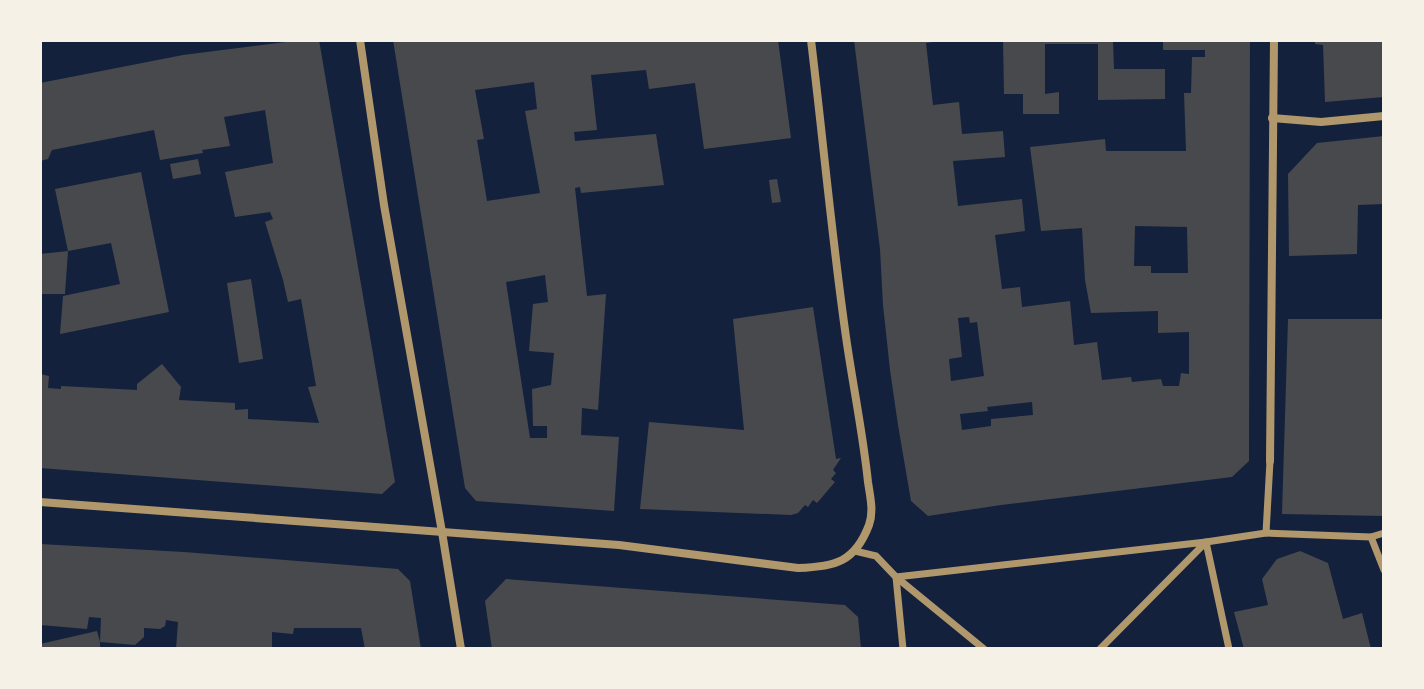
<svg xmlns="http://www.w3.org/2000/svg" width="1424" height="689" viewBox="0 0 1424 689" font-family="Barlow,sans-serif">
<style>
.building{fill:#48494c;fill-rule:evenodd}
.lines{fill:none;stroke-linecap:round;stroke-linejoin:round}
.pedestrian{stroke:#b1986c;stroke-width:7}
.minor{stroke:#b1986c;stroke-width:8}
</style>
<rect width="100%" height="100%" fill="#14213d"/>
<g class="building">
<path d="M302 40H319L395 482 382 494 40 468V374L49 376 48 388 61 389V386L137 390V384L162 364 181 387 179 400 235 403V410L248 409V419L319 423 308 387 316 386 301 299 288 302 283 280 265 222 273 219 270 212 235 217 225 172 273 163 265 110 224 117 230 146 202 150 203 153 160 160 154 130 52 150 48 159 40 161V83L183 55Z"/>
<path d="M393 40H778L791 138 704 149 695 83 649 89 646 70 591 75 597 130 574 132 575 141 656 134 664 185 581 193 580 187 575 188 587 296 606 294 598 410 582 408 581 435 619 437 614 511 476 501 465 488ZM534 82 537 109 525 111 540 193 487 201 477 140 484 139 475 90ZM545 275 548 302 533 304 529 351 554 353 551 385 532 389 533 426H547V438H530L506 282Z"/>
<path d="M854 40H933V42L926 43 933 105 959 102 962 134 1003 131 1005 157 953 161 958 206 1022 199 1025 231 995 235 1002 289 1020 287 1022 307 1070 301 1074 345 1097 342 1102 380 1131 377 1132 382 1161 379 1163 386H1179L1181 373 1189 374V332L1158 333V311L1091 313 1085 280 1082 228 1041 231 1030 147 1105 139 1106 151H1186L1184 93H1191L1192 57H1205V50H1163V40H1250L1249 461 1232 477 1001 505 928 516 911 501 898 425 890 370 883 305 880 249ZM1135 226 1187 227 1188 273H1151V266H1134ZM969 317 970 323 977 322 984 376 951 381 949 359 962 357 958 318ZM1032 402 1033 415 991 419V426L962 430 960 414 988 411 987 407Z"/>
<path d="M1003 40H1113L1114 69H1165V99L1098 100V44H1045V94L1059 92V114H1023V94H1004Z"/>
<path d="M1315 40H1384V97L1325 102 1323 45 1315 44Z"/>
<path d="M1384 136V204L1358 205 1357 254 1289 256 1288 174 1317 143Z"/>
<path d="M198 159 201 174 173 179 170 164Z"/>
<path d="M141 172 169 312 60 334 63 296 120 284 111 243 68 251 55 189Z"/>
<path d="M777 179 781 202 772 203 769 180Z"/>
<path d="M68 251 65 294H40V254Z"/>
<path d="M251 279 263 359 239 363 227 283Z"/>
<path d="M813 307 836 459 841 458 833 470 836 473 831 479 835 482 817 503 813 500 808 507 805 505 798 513 791 515 640 509 649 422 744 430 733 319Z"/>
<path d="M1288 319H1384V516L1282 514Z"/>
<path d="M40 544 184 552 398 569 410 581 421 649H365L361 628H294L293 634 272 632V649H176L178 622 166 620 165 626 160 629 144 628V637L135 645 100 642V649H40V644L97 631 100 642 101 618 89 617 87 629 40 625Z"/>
<path d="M1300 551 1328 563 1343 619 1362 613 1371 649H1244L1234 612 1268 605 1262 579 1277 559Z"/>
<path d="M506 579 845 605 858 617 861 649H492L485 601Z"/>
</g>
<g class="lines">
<g class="pedestrian">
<path d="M1266 533 1371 537 1384 570"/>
<path d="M1371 537 1384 533"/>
<path d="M855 551 876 556 896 577 903 649"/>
<path d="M896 577 1206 542 1100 649"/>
<path d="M896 577 984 649"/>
<path d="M1229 649 1206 542 1266 533 1270 461"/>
</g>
<g class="minor">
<path d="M360 40 384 205 442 532 461 649"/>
<path d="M1272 118 1321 122 1384 116"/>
<path d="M1270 461 1274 40"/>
<path d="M40 502 619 545 798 568C835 567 855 562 869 525 874 511 870 496 868 482 863 434 853 386 846 337 832 239 823 139 811 40"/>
</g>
</g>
<rect width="1424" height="689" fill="none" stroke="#f6f1e7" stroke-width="84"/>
</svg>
